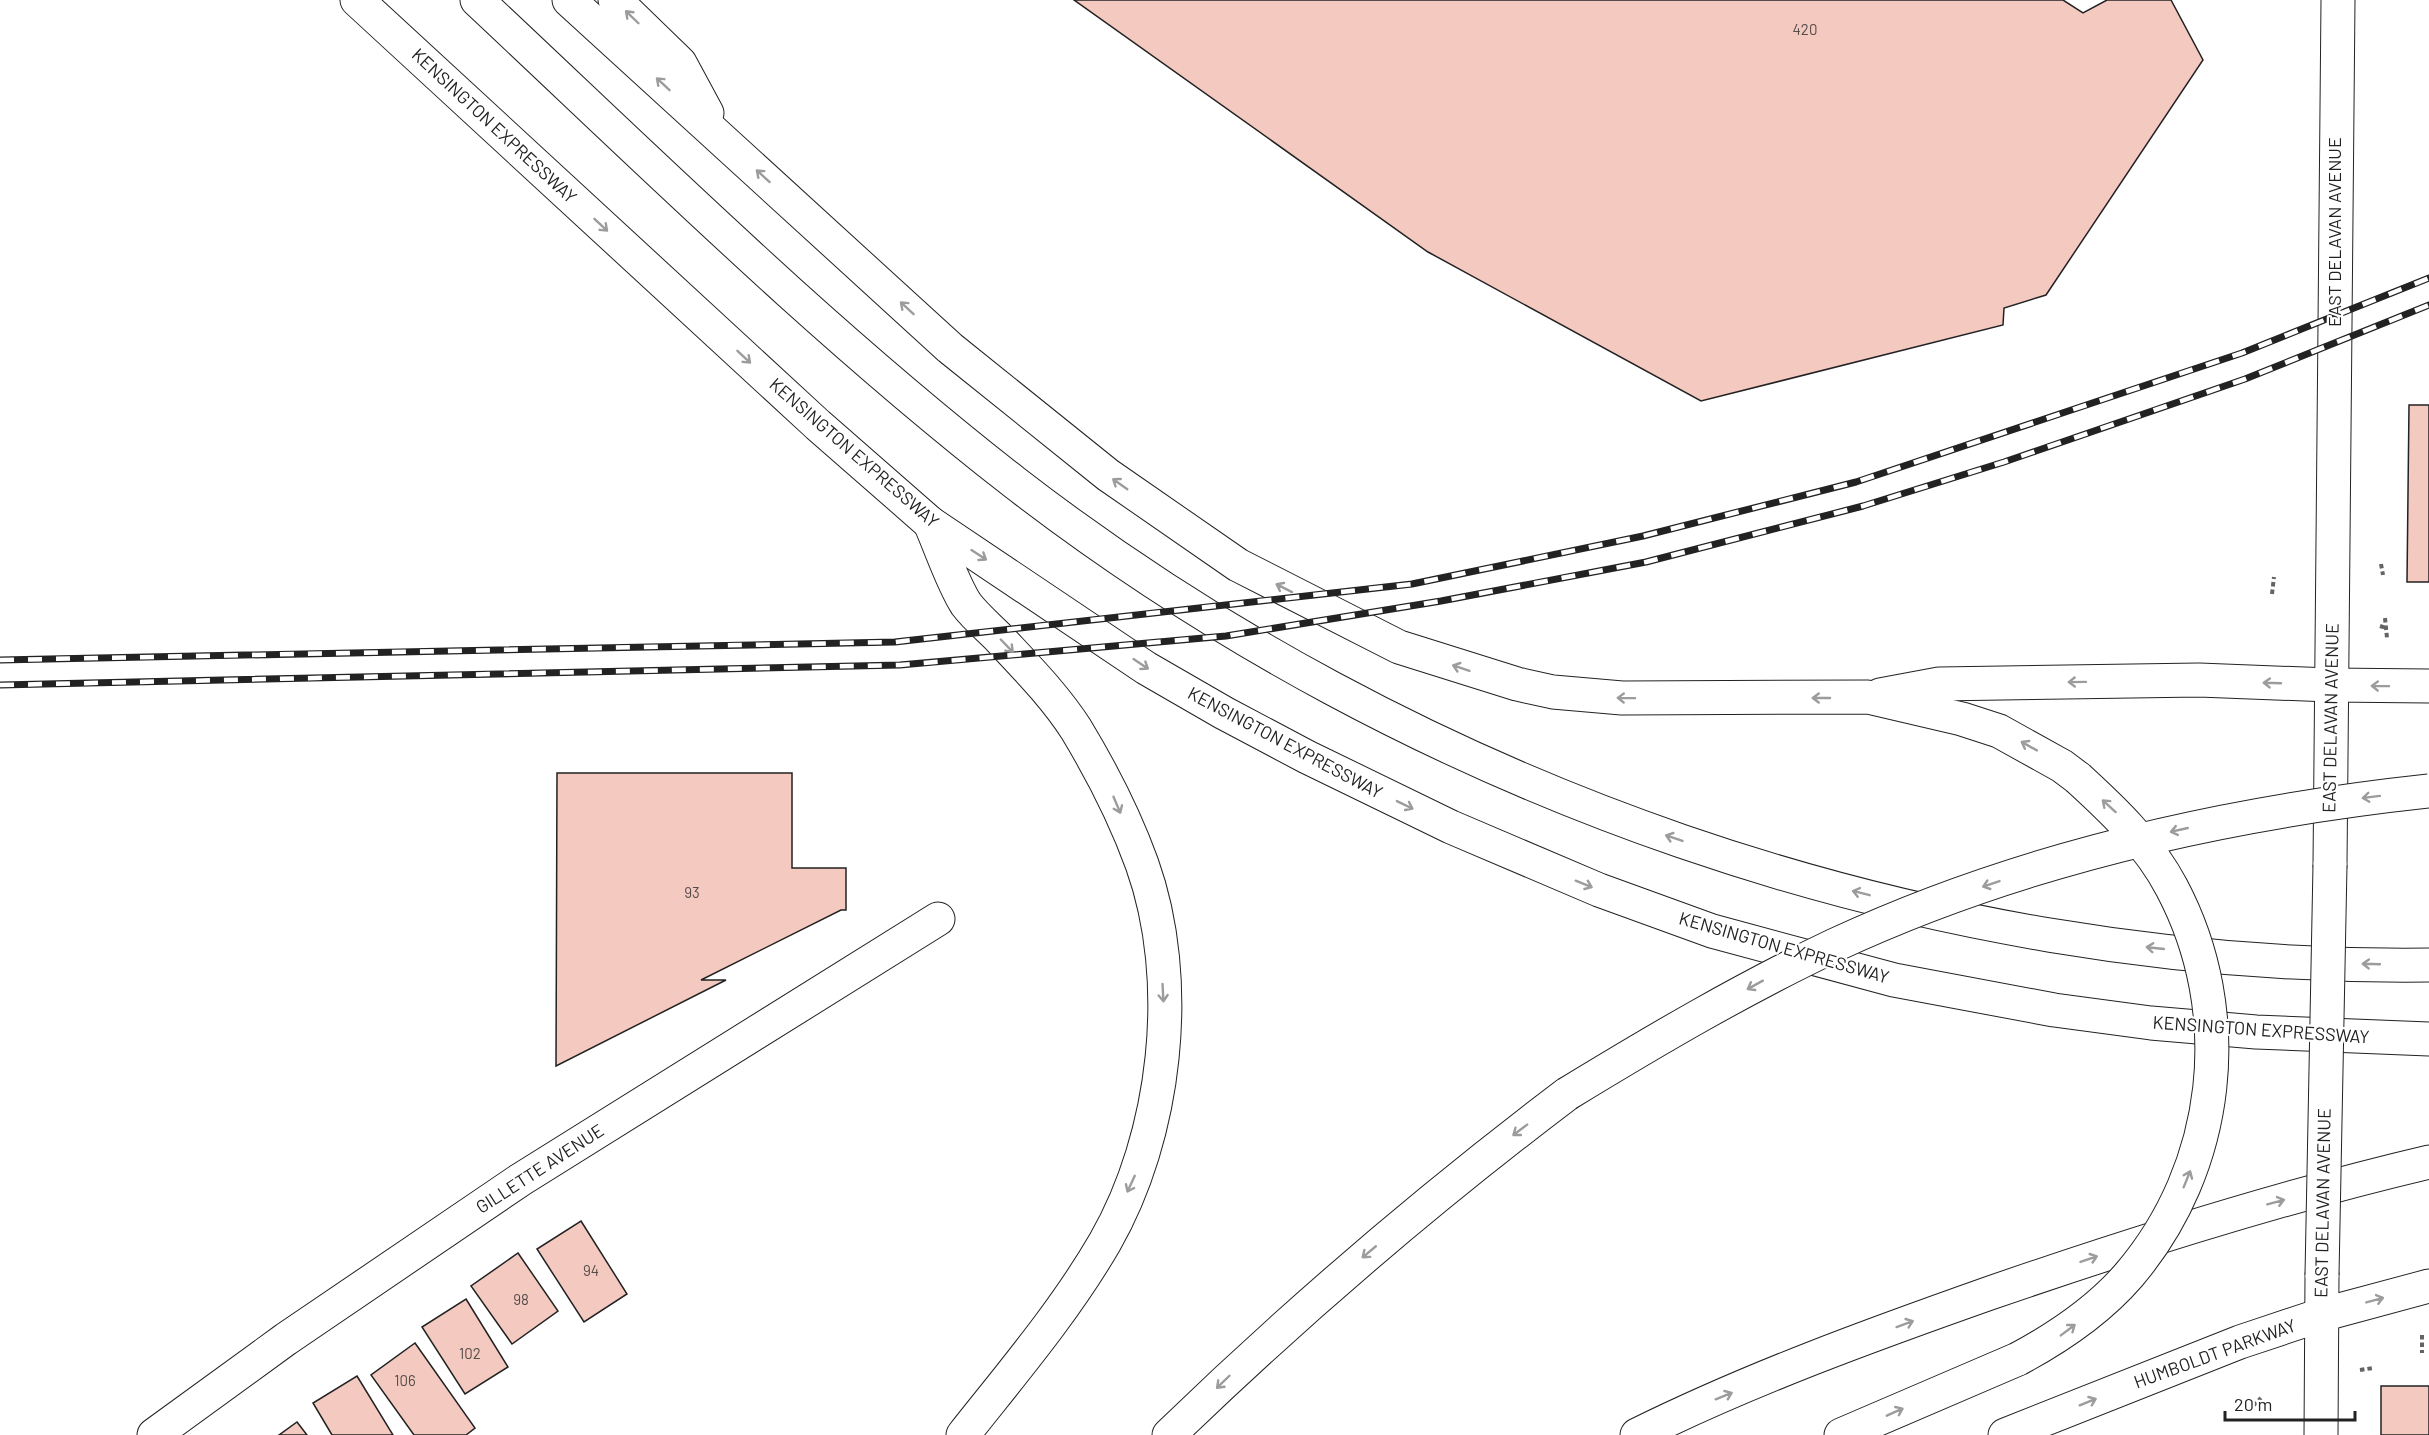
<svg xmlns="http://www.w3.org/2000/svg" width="2429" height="1435" viewBox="0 0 2429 1435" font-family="Barlow,sans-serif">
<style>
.building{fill:#f3c9c0;stroke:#222;stroke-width:1.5}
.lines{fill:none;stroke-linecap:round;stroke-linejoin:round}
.minor-casing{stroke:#222;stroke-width:35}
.tertiary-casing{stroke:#222;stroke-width:35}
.motorway-casing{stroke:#222;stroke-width:35}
.path{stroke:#646464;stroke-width:4;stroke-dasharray:4.5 3;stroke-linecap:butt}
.minor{stroke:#fff;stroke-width:33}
.tertiary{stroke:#fff;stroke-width:33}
.motorway{stroke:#fff;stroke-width:33}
.rail-casing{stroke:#222;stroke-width:7}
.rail{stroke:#fff;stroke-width:4.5;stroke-dasharray:14;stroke-linecap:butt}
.tertiary-bridge-casing{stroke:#222;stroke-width:35;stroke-linecap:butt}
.motorway-bridge-casing{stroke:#222;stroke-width:35;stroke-linecap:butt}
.tertiary-bridge{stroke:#fff;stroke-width:33}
.motorway-bridge{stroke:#fff;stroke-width:33}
.oneway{stroke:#9c9c9c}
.labels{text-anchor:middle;stroke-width:4.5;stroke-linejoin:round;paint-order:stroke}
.number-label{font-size:15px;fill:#564c4a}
.street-label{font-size:18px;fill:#222;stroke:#fff}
</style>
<rect width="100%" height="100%" fill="#fff"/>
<g class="building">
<path d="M1074 0H2063L2083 13 2107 0H2171L2203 60 2046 295 2004 308 2003 325 1701 401 1428 252Z"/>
<path d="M2409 405H2429V582H2407Z"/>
<path d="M557 773H792V868H846V910H841L701 980H726L556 1066Z"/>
<path d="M581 1221 627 1294 584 1322 537 1249Z"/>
<path d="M518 1253 558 1311 512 1344 471 1286Z"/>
<path d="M466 1299 508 1367 465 1394 422 1327Z"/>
<path d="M415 1343 475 1428 466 1435H414L371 1375Z"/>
<path d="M357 1376 393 1435H332L313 1403Z"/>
<rect x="2381" y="1386" width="48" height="49"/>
<path d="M297 1422 307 1435H279Z"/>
</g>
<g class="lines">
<g class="minor-casing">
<g id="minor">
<path d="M154 1435 286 1339 520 1180 938 919"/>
<path d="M2005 1435 2240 1342 2321 1315"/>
</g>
</g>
<g class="tertiary-casing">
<g id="tertiary">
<path d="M2330 685 2429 686"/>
<path d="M2330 865 2338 0"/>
<path d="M2321 1315 2429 1286"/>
<path d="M2321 1435 2322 1275"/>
</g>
</g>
<g class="motorway-casing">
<g id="motorway">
<path d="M357 0 818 425 930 523 1146 668 1224 713 1307 757 1451 827 1599 890 1712 931 1894 980 2054 1010 2151 1023 2256 1032 2429 1039"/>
<path d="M477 0C652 164 824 334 1014 482 1412 790 1925 971 2429 965"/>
<path d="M569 0 950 348 1108 475 1238 565 1399 647 1517 684 1553 692 1622 698 1868 697 1962 719 1999 731 2062 766 2078 778"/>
<path d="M615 0 680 63 707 113"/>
<path d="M930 523C941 548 952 582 966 604 975 616 988 627 999 638 1026 667 1054 695 1076 729 1102 772 1125 817 1142 864 1184 981 1166 1136 1105 1242 1065 1311 1012 1373 963 1435"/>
<path d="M1880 695 1939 684 2199 680 2330 685"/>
<path d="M1169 1435C1295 1313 1427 1200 1567 1094"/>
<path d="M1637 1435C1750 1379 1871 1335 1990 1293 2135 1243 2280 1197 2429 1162"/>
<path d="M1841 1435 2018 1359"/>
</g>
</g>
<g class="path">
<path d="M2381 564 2383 575"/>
<path d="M2272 594 2274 577"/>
<path d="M2385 618 2387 638"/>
<path d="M2380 626 2386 628"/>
<path d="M2422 1335V1353"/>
<path d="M2360 1370 2373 1368"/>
<path d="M2248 1411 2261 1398"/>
</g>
<use href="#minor" class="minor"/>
<use href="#tertiary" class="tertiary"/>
<use href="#motorway" class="motorway"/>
<g class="rail-casing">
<g id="rail">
<path d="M0 660 895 642 1412 584 1643 536 1856 482 2242 353 2429 278"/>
<path d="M0 685 900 665 1226 636 1441 601 1646 562 1863 506 2004 462 2245 379 2429 305"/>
</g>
</g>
<use href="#rail" class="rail"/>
<g class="tertiary-bridge-casing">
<path id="tertiary-bridge" d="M2322 1275 2330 865"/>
</g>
<g class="motorway-bridge-casing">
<g id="motorway-bridge">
<path d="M1567 1094C1654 1041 1742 989 1835 945 2022 858 2224 813 2429 791"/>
<path d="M2018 1359C2059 1337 2098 1311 2129 1275 2221 1167 2238 1013 2172 888 2149 844 2114 811 2078 778"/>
</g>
</g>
<use href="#tertiary-bridge" class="tertiary-bridge"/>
<use href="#motorway-bridge" class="motorway-bridge"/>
</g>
<defs><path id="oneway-shaft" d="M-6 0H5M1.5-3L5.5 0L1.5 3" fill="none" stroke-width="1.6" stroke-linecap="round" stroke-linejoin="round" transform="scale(1.5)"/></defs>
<g class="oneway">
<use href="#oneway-shaft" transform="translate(632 17) rotate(-136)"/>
<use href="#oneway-shaft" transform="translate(663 84) rotate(-137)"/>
<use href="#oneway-shaft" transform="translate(763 176) rotate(-138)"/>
<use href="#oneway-shaft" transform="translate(601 225) rotate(43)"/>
<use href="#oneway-shaft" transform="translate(907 308) rotate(-137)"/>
<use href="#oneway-shaft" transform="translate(744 357) rotate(43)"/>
<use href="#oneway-shaft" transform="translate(1120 484) rotate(-145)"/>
<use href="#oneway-shaft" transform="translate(979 555) rotate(33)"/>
<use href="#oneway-shaft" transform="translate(1284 588) rotate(-153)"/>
<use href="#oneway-shaft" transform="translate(1007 646) rotate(46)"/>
<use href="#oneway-shaft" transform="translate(1141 664) rotate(34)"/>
<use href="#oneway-shaft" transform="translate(1461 668) rotate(-161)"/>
<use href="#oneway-shaft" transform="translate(2077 682) rotate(179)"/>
<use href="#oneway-shaft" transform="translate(2272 683) rotate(-178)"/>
<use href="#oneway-shaft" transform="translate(2380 686) rotate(-179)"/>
<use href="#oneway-shaft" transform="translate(1626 698) rotate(-179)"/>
<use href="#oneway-shaft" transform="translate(1821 698) rotate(180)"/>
<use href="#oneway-shaft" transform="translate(2029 746) rotate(-151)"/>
<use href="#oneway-shaft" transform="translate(2371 797) rotate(173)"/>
<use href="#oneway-shaft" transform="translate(1117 805) rotate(67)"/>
<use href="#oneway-shaft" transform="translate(1405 805) rotate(26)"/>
<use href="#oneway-shaft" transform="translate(2109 806) rotate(-138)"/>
<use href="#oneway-shaft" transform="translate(2179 830) rotate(167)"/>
<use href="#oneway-shaft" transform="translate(1674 838) rotate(-161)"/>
<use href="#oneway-shaft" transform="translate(1584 884) rotate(22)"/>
<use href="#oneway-shaft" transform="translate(1991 884) rotate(161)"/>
<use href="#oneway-shaft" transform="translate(1861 893) rotate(-166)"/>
<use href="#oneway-shaft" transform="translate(2155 948) rotate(-174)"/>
<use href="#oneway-shaft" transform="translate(2371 964) rotate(-178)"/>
<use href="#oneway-shaft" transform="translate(1755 985) rotate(151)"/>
<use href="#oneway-shaft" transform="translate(1163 993) rotate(87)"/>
<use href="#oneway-shaft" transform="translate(1520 1130) rotate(143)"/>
<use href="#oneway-shaft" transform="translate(2187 1179) rotate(-68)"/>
<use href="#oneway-shaft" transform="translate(1131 1184) rotate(115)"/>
<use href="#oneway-shaft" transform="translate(2276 1202) rotate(-15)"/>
<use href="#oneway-shaft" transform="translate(1369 1252) rotate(140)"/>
<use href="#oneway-shaft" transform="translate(2089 1259) rotate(-19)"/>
<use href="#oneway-shaft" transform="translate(2375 1300) rotate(-15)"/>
<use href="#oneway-shaft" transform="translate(1905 1324) rotate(-20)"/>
<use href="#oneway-shaft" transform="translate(2068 1330) rotate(-37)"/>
<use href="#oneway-shaft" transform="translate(1223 1382) rotate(136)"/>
<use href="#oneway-shaft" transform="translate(1724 1396) rotate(-22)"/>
<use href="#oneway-shaft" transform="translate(2088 1402) rotate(-22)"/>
<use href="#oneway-shaft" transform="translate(1895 1412) rotate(-24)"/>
</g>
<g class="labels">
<g class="number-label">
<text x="1805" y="35">420</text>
<text x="692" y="898">93</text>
<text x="591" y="1276">94</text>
<text x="521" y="1305">98</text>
<text x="470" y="1359">102</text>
<text x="405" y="1386">106</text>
</g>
<g class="street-label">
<text transform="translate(494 126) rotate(43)" y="6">KENSINGTON EXPRESSWAY</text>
<text transform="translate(2335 232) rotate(-90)" y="6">EAST DELAVAN AVENUE</text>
<text transform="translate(854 453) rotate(41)" y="6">KENSINGTON EXPRESSWAY</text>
<text transform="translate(2331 718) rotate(-89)" y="6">EAST DELAVAN AVENUE</text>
<text transform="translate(1285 743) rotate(28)" y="6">KENSINGTON EXPRESSWAY</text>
<text transform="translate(1784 948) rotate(16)" y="6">KENSINGTON EXPRESSWAY</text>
<text transform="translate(2261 1030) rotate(4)" y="6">KENSINGTON EXPRESSWAY</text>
<text transform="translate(540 1169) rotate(-33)" y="6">GILLETTE AVENUE</text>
<text transform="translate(2323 1203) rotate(-89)" y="6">EAST DELAVAN AVENUE</text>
<text transform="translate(2215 1354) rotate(-20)" y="6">HUMBOLDT PARKWAY</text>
</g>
</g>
<path d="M2225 1411v9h130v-9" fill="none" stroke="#222222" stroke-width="3"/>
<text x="2234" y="1411" font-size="18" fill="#222222" stroke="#ffffff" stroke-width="4.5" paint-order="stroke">20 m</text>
</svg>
